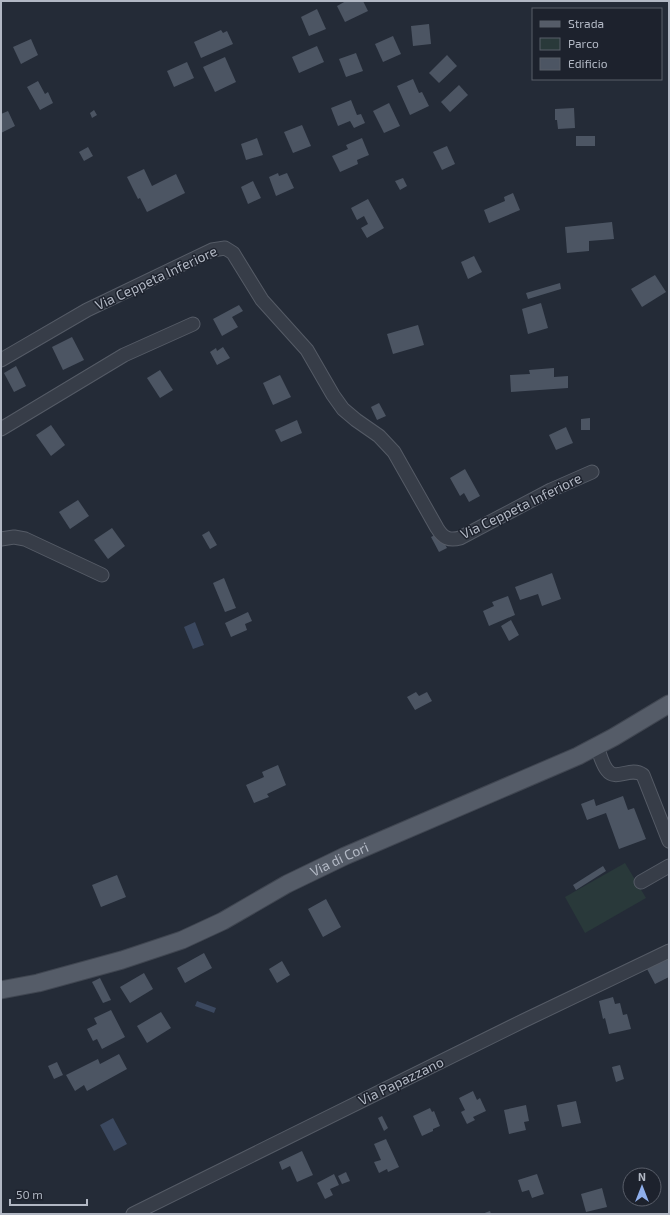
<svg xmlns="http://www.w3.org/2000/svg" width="670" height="1215" viewBox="0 0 670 1215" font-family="'Exo 2',sans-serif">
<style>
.green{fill:#29393a}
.water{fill:#3b485f}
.building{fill:#4c5563}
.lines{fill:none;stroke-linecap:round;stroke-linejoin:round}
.minor-casing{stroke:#555b66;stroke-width:15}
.major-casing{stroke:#404651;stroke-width:19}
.minor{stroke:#373d48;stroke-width:13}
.major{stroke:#555c68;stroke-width:17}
.labels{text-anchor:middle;stroke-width:3;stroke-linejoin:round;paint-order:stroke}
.street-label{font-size:14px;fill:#b2b8c4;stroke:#1d222d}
</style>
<rect width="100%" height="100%" fill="#242b37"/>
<path class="green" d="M625 863 646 898 585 933 565 897Z"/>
<g class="water">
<path d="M195 622 204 645 193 649 184 627Z"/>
<path d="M197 1001 216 1008 214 1013 195 1006Z"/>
<path d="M113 1118 127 1144 114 1151 100 1125Z"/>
</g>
<g class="building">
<path d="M346 1H363L368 11 345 22 337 6Z"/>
<path d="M317 9 326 29 309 36 301 17Z"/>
<path d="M429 24 431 44 413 46 411 26Z"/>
<path d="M221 30 223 33 227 31 233 44 201 58 194 42Z"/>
<path d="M393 36 401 54 383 62 375 44Z"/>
<path d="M31 39 38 55 21 64 13 47Z"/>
<path d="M317 46 324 62 299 73 292 57Z"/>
<path d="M356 53 363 71 346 77 339 59Z"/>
<path d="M447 55 457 66 439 83 429 73Z"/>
<path d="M225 57 236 82 215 92 203 67Z"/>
<path d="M187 62 194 78 174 87 167 71Z"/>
<path d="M413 79 419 93 422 92 429 106 410 115 397 86Z"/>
<path d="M38 81 45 94 48 92 53 103 40 110 27 87Z"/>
<path d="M459 85 468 95 450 112 441 102Z"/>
<path d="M351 100 357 115 361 114 365 123 354 128 350 121 338 126 331 108Z"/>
<path d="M389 103 400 126 384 133 373 111Z"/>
<path d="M574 108 575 128 558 129 557 120H555V109Z"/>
<path d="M94 110 97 115 92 118 90 113Z"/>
<path d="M8 111 15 126 1 133V114Z"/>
<path d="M302 125 311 146 293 153 284 132Z"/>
<rect x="576" y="136" width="19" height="10"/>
<path d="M257 138 263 155 246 160 241 144Z"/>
<path d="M362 138 369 155 357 160 358 164 340 172 332 156 348 149 346 145Z"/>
<path d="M447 146 455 164 442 170 433 152Z"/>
<path d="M88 147 93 156 84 161 79 152Z"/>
<path d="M144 169 152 186 176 174 185 193 147 212 140 198 138 199 127 177Z"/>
<path d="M278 173 279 176 287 173 294 188 276 196 269 177Z"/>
<path d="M403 178 407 186 400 190 395 181Z"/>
<path d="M253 181 261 198 248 204 241 187Z"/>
<path d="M513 193 520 210 489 223 484 210 505 201 504 197Z"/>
<path d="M368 199 384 228 367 238 361 228 368 224 364 216 357 220 351 208Z"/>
<path d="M612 222 614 239 589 241V251L567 253 565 227Z"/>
<path d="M474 256 482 272 468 279 461 262Z"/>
<path d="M655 275 666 292 642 307 631 289Z"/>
<path d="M560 283 561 289 528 299 526 293Z"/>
<path d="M541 303 548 328 528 334 522 309Z"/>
<path d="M239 305 243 311 232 317 238 327 222 336 213 319Z"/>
<path d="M418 325 424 345 393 354 387 334Z"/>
<path d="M72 337 84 360 63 370 52 347Z"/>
<path d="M223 347 230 358 217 365 210 352 216 348 217 351Z"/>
<path d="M16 366 26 386 14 392 4 373Z"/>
<path d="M554 368V377L568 376V388L511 392 510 375 530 374 529 370Z"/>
<path d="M160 370 173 390 160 398 147 378Z"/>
<path d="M280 375 291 397 273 405 263 383Z"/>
<path d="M379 403 386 416 377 420 371 407Z"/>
<path d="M590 418V430H581V419Z"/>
<path d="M297 420 302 433 281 442 275 430Z"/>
<path d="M51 425 65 445 51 456 36 435Z"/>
<path d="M566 427 573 443 556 450 549 435Z"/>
<path d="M465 469 480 496 469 502 464 493 460 496 450 478Z"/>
<path d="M78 500 89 516 70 529 59 512Z"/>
<path d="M112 528 125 546 108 559 94 540Z"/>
<path d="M209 531 217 545 210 549 202 535Z"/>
<path d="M439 533 447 548 439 552 431 537Z"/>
<path d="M552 573 561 599 542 606 538 594 520 600 515 587Z"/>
<path d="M224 578 236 608 225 612 213 583Z"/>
<path d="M508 596 515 615 489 626 483 611 494 606 492 602Z"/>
<path d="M248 612 252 621 245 624 247 630 231 637 225 623Z"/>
<path d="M511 620 519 635 509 641 501 626Z"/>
<path d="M416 692 419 696 427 692 432 701 415 710 407 697Z"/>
<path d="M278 765 286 785 267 794 269 797 254 803 246 785 264 777 262 772Z"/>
<path d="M623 796 628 810 634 808 646 839 619 849 606 813 587 820 581 804 594 799 596 806Z"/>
<path d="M603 866 606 871 576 890 573 885Z"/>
<path d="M117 875 126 897 101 907 92 885Z"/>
<path d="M326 899 341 927 323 937 308 909Z"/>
<path d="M204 953 212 968 185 983 177 968Z"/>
<path d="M669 955V977L655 984 646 967Z"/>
<path d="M282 961 290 975 277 983 269 969Z"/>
<path d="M144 973 153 989 130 1003 120 987Z"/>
<path d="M100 978 111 1000 103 1003 92 982Z"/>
<path d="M613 997 615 1004 620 1003 623 1015 627 1014 631 1029 609 1034 605 1018 603 1019 599 1001Z"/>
<path d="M111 1010 125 1037 102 1049 97 1039 93 1041 87 1029 97 1024 94 1018Z"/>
<path d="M161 1012 171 1028 147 1043 137 1026Z"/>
<path d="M119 1054 127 1069 87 1091 84 1085 75 1091 66 1075 98 1059 100 1064Z"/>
<path d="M57 1062 63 1075 54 1079 48 1066Z"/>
<path d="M620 1065 624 1079 616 1082 612 1067Z"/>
<path d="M473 1091 477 1100 480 1098 486 1111 473 1117 475 1120 467 1124 461 1112 465 1110 459 1098Z"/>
<path d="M576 1101 581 1123 562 1127 557 1105Z"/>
<path d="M526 1105 529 1121 524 1122 526 1130 509 1134 504 1110Z"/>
<path d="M430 1108 432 1112 434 1111 440 1126 433 1129V1131L422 1136 413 1116Z"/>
<path d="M382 1116 388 1128 384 1131 378 1118Z"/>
<path d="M386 1139 399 1167 388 1172 387 1169 379 1173 374 1162 381 1160 374 1144Z"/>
<path d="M302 1151 313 1175 297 1182 290 1166 282 1170 279 1162Z"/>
<path d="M346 1172 350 1181 342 1184 338 1176Z"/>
<path d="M334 1174 339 1185 330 1189 333 1195 325 1199 317 1183Z"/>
<path d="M537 1174 544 1194 532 1198 529 1190 522 1192 518 1180Z"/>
<path d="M602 1188 607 1207 586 1212 581 1194Z"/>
<path d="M490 1211 491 1214H482Z"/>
</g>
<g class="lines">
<g class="minor-casing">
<g id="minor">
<path d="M1 360 87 310 212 250 225 248 233 253 262 300 307 350 333 395 343 409 356 420 379 436 394 452 437 528C443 538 449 541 460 538L551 490 592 472"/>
<path d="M1 429 124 355 193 324"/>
<path d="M1 539 14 537 25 539 102 575"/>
<path d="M597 747C600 754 602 764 607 770 616 782 630 766 643 775L669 841"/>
<path d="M641 882 669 866"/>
<path d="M133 1214 523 1021 669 951"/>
</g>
</g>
<g class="major-casing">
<g id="major">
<path id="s1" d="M1 990 38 983 122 960 182 940 223 921 287 884 345 856 578 756 614 737 669 704"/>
</g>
</g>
<use href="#minor" class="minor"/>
<use href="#major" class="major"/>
</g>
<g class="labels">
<g class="street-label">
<text transform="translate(156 278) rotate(-25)" y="5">Via Ceppeta Inferiore</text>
<text transform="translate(521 506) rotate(-26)" y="5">Via Ceppeta Inferiore</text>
<text dy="5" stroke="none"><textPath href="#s1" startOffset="365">Via di Cori</textPath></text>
<text transform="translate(401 1081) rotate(-26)" y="5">Via Papazzano</text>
</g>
</g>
<rect width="670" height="1215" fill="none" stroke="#b2b8c4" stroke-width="4"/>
<rect x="532" y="8" width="130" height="72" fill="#1d222d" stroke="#595e69"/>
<rect x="540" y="21" width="20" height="6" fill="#555c68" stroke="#595e69"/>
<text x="568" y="28" font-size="12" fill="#b2b8c4">Strada</text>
<rect x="540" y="38" width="20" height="12" fill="#29393a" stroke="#595e69"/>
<text x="568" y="48" font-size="12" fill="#b2b8c4">Parco</text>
<rect x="540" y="58" width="20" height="12" fill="#4c5563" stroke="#595e69"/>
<text x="568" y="68" font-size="12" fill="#b2b8c4">Edificio</text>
<g transform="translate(642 1187)"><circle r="19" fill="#1d222d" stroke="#595e69"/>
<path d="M0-3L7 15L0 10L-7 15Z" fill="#8fafec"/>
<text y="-6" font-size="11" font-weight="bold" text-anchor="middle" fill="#b2b8c4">N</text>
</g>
<path d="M10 1199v6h77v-6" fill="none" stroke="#b2b8c4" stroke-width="2"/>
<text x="16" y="1199" font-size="12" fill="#b2b8c4" stroke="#1d222d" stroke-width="3" paint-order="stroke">50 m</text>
</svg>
